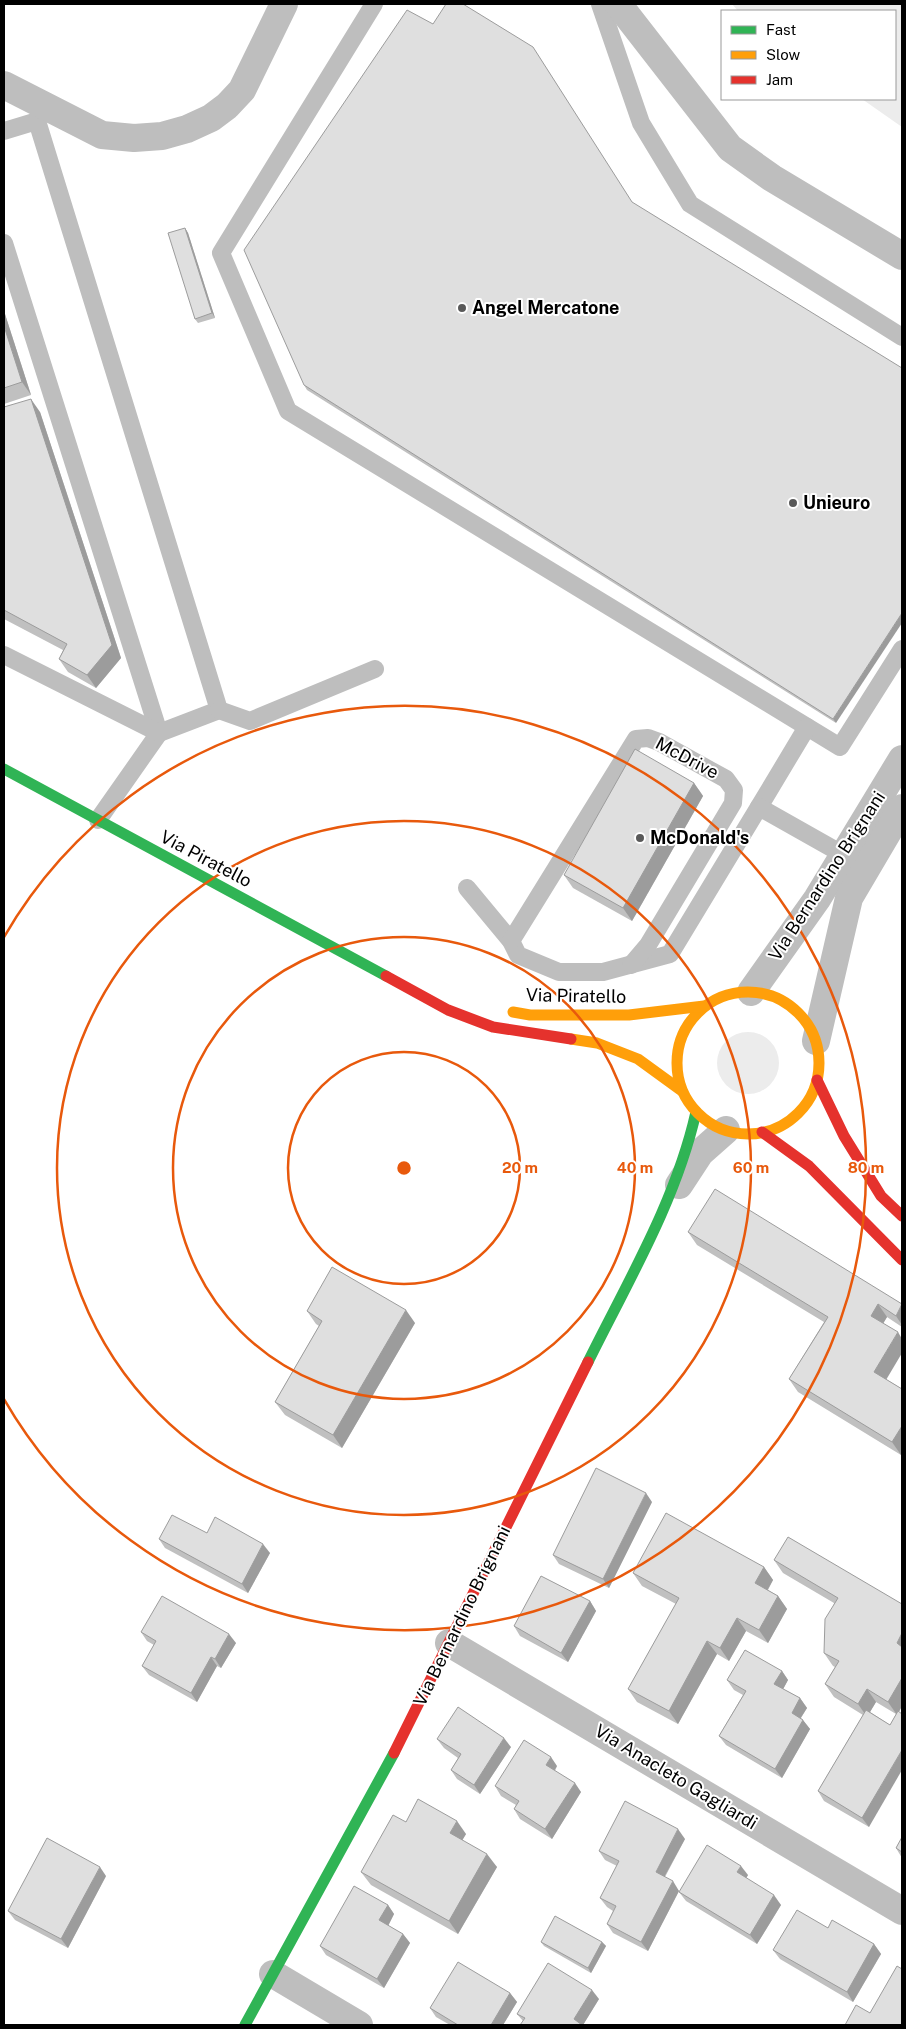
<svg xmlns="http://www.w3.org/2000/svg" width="906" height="2029" viewBox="0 0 906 2029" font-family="'Public Sans',sans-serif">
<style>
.green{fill:#ececec}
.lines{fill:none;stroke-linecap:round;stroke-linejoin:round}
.lane{stroke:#bebebe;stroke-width:18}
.street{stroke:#bebebe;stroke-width:28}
.fast{stroke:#30b455;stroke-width:11}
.slow{stroke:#ff9f0a;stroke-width:11}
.jam{stroke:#e5322d;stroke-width:11}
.wall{fill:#c0c0c0;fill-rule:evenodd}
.shaded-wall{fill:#9c9c9c}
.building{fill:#dfdfdf;stroke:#9c9c9c}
.ring{fill:none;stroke:#e8590c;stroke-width:2.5}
.poi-dot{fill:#595959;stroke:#fff;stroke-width:2}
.labels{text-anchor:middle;stroke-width:4;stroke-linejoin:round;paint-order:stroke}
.poi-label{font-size:18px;font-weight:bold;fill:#000;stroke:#fff;text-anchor:start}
.street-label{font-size:18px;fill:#000;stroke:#fff}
.centre{fill:#e8590c;stroke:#fff;stroke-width:2.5}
.ring-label{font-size:15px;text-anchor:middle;font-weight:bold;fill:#e8590c;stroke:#fff;stroke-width:4;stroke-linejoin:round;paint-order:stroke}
</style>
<rect width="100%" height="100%" fill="#fff"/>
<g class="green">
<path d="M732 4H902V127L862 99H895V11H738Z"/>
<circle cx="748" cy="1063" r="31"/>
</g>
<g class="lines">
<g class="lane">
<path d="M374 4 221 253 288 411 840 747 902 649"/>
<path d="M600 4 641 123 690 204 902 337"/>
<path d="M4 131 37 121"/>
<path d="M4 243 159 733 98 820"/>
<path d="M4 655 159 733 219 710 37 121 45 106"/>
<path d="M219 710 250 721 375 669"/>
<path d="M759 807 807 727"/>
<path d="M467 888 511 941 518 955 559 972H603L670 954 759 807 844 855"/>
<path d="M511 941 636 739 648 738 659 742 726 779 734 790 733 803 648 945 631 965"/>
</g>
<g class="street">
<path d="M618 4 730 148 772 178 902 256"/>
<path d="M4 85 102 135 134 138 162 136 187 129 211 118 227 106 242 90 284 4"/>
<path d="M751 992 817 899 902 759"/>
<path d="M816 1041 849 898 902 808"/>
<path d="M679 1185 700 1153 726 1130"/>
<path d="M449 1643 902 1911"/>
<path d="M273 1974 359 2025"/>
</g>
<g class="fast">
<path d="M4 769 386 976"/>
<path d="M588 1362C628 1281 676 1201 696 1112"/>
<path d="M245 2025 394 1753"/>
</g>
<g class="slow">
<circle cx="748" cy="1063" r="71"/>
<path d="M513 1012 530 1015H629L704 1006"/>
<path d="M571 1039 597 1043 638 1059 682 1091"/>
</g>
<g class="jam">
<path d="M386 976 448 1010 493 1027 571 1039"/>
<path d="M817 1080 844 1136 881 1196 902 1216"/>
<path d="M762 1132 809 1166 902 1260"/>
<path d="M394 1753 588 1362"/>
</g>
</g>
<g class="wall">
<path d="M433 24 836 723 307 390 304 385Z"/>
<path d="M185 228 188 233 215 318 198 323 195 319Z"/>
<path d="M4 311 31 395 4 404Z"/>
<path d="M4 407 40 412 121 658 96 688 68 672 59 659 63 650 4 619Z"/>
<path d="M694 783 703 796 632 921 573 888 564 875Z"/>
<path d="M688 1232 902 1304V1327L887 1317 883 1323 886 1379 902 1389V1454L901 1455 798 1392 789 1379 824 1322 697 1245Z"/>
<path d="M307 1311 415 1323 342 1448 285 1415 275 1402 319 1326 316 1324Z"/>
<path d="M652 1502 609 1588 559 1564 553 1555Z"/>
<path d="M207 1533 270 1553 248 1593 165 1548 159 1539Z"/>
<path d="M774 1560 902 1604V1706L899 1712 869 1827 824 1801 818 1791 863 1715 834 1697 825 1684 835 1667 833 1666 824 1653 834 1603 783 1573ZM876 1702 896 1714 890 1725 870 1712Z"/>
<path d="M764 1567 773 1580 768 1590 778 1596 787 1609 768 1643 746 1631 729 1661 717 1654 678 1724 637 1702 628 1689 676 1604 642 1586 633 1573Z"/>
<path d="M590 1601 596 1611 568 1662 520 1636 514 1626Z"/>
<path d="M141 1632 236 1643 221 1668 217 1666 197 1702 149 1675 142 1666 154 1645 147 1641Z"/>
<path d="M782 1671 788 1680 783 1689 800 1698 807 1708 801 1718 810 1729 782 1778 726 1745 719 1736 743 1695 734 1690 727 1680Z"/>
<path d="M437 1739 511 1747 480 1794 457 1779 451 1770 458 1758 444 1748Z"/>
<path d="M557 1766 555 1771 581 1792 552 1839 520 1819 514 1809 516 1805 501 1796 495 1786Z"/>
<path d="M406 1822 466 1834 462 1840 497 1867 458 1934 371 1885 361 1872Z"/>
<path d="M902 1837V1858L896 1848Z"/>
<path d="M685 1839 665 1877 679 1891 648 1951 613 1933 607 1924 613 1911 607 1907 600 1898 617 1866 605 1860 599 1851Z"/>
<path d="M748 1875 746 1878 781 1905 757 1944 686 1901 679 1892Z"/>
<path d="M106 1876 68 1948 15 1920 8 1911Z"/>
<path d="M388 1905 394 1914 388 1926 403 1934 410 1943 384 1988 326 1955 320 1946Z"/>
<path d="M828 1928 874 1944 881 1954 853 2002 780 1959 773 1950Z"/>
<path d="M541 1942H602L606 1946 591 1973 544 1946Z"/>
<path d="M510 1993 517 2002 503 2025H450L436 2017 430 2008Z"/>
<path d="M599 1999 583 2025H520L523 2021 517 2014Z"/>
</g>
<g class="shaded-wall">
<path d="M185 228 188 233 215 318 212 313Z"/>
<path d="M4 311 31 395 22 382 4 326Z"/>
<path d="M31 399 40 412 121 658 96 688 87 675Z"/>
<path d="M902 613V623L836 723 833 719Z"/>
<path d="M694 783 703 796 632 921 623 908Z"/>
<path d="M878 1304 887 1317 880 1329 871 1316Z"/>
<path d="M902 1305V1325L896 1316Z"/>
<path d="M406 1310 415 1323 342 1448 333 1435Z"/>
<path d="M898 1332 902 1339V1353L883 1385 874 1372Z"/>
<path d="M902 1426V1454L901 1455 892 1442Z"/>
<path d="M646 1493 652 1502 609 1588 603 1579Z"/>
<path d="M263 1544 270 1553 248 1593 242 1584Z"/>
<path d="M764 1567 773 1580 764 1596 755 1583Z"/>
<path d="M778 1596 787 1609 768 1643 759 1630Z"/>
<path d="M590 1601 596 1611 568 1662 561 1653Z"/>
<path d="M737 1618 746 1631 729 1661 720 1648Z"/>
<path d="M902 1633V1651L897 1643Z"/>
<path d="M229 1634 236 1643 221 1668 215 1659Z"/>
<path d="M707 1641 717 1654 678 1724 669 1711Z"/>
<path d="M211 1657 217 1666 197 1702 191 1693Z"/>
<path d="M782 1671 788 1680 781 1693 774 1684Z"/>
<path d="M902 1678V1706L897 1715 888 1702Z"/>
<path d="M867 1689 876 1702 867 1717 858 1704Z"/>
<path d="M800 1698 807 1708 798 1722 792 1713Z"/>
<path d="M803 1720 810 1729 782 1778 775 1769Z"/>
<path d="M504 1738 511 1747 480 1794 474 1785Z"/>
<path d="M902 1750V1770L869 1827 862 1818Z"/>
<path d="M551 1757 557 1766 552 1774 546 1765Z"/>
<path d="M575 1783 581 1792 552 1839 545 1829Z"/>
<path d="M457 1821 466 1834 459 1846 450 1833Z"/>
<path d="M678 1829 685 1839 662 1881 656 1872Z"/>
<path d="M487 1854 497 1867 458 1934 449 1921Z"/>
<path d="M741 1866 748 1875 744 1882 737 1872Z"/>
<path d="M100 1867 106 1876 68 1948 61 1939Z"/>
<path d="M673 1881 679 1891 648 1951 641 1942Z"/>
<path d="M774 1895 781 1905 757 1944 750 1935Z"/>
<path d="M388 1905 394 1914 386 1930 379 1920Z"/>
<path d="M403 1934 410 1943 384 1988 377 1979Z"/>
<path d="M602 1942 606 1946 591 1973 588 1968Z"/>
<path d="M874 1944 881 1954 853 2002 847 1992Z"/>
<path d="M592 1990 599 1999 583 2025H578L574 2019Z"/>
<path d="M510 1993 517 2002 503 2025H491Z"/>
</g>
<g class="building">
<path d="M446 4H463L533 47 632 202 902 368V613L833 719 304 385 244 250 407 10 433 24Z"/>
<path d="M185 228 212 313 195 319 168 233Z"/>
<path d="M4 326 22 382 4 388Z"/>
<path d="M31 399 112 645 87 675 59 659 67 644 4 610V407Z"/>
<path d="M635 749 694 783 623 908 564 875Z"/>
<path d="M715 1189 902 1304 896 1316 878 1304 871 1316 898 1332 874 1372 902 1389V1426L892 1442 789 1379 828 1317 688 1232Z"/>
<path d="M332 1267 406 1310 333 1435 275 1402 322 1321 307 1311Z"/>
<path d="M596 1468 646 1493 603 1579 553 1555Z"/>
<path d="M666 1513 764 1567 755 1583 778 1596 759 1630 737 1618 720 1648 707 1641 669 1711 628 1689 679 1598 633 1573Z"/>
<path d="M172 1515 207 1533 215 1517 263 1544 242 1584 159 1539Z"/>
<path d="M788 1537 902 1604V1633L897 1643 902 1647V1678L888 1702 867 1689 858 1704 825 1684 839 1661 824 1653 825 1619 838 1598 774 1560Z"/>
<path d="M541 1576 590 1601 561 1653 514 1626Z"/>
<path d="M162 1596 229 1634 215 1659 211 1657 191 1693 142 1666 156 1641 141 1632Z"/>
<path d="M745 1650 782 1671 774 1684 800 1698 792 1713 803 1720 775 1769 719 1736 746 1691 727 1680Z"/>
<path d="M458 1707 504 1738 474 1785 451 1770 461 1754 437 1739Z"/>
<path d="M866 1710 890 1725 898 1711 902 1714V1750L862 1818 818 1791Z"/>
<path d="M524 1740 551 1757 546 1765 575 1783 545 1829 514 1809 519 1801 495 1786Z"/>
<path d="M418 1799 457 1821 450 1833 487 1854 449 1921 361 1872 393 1815 406 1822Z"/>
<path d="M625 1801 678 1829 656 1872 673 1881 641 1942 607 1924 616 1906 600 1898 619 1861 599 1851Z"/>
<path d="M902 1837V1852L896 1848Z"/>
<path d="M47 1838 100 1867 61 1939 8 1911Z"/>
<path d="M707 1845 741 1866 737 1872 774 1895 750 1935 679 1892Z"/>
<path d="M354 1886 388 1905 379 1920 403 1934 377 1979 320 1946Z"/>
<path d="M797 1910 828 1928 832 1920 874 1944 847 1992 773 1950Z"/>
<path d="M555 1916 602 1942 588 1968 541 1942Z"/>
<path d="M458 1962 510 1993 491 2025H458L430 2008Z"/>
<path d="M548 1963 592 1990 574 2019 582 2025H520L525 2018 517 2014Z"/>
<path d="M897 1966 902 1969V2025H845L856 2005 870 2013Z"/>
</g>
<g class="ring">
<circle cx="404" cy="1168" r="116"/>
<circle cx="404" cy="1168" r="231"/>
<circle cx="404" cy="1168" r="347"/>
<path d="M4 937A462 462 0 1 1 4 1399"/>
</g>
<g class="poi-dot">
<circle cx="462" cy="308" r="5"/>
<circle cx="793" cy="503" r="5"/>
<circle cx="640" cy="838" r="5"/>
</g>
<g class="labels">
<g class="poi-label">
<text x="472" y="314">Angel Mercatone</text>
<text x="803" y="509">Unieuro</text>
<text x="650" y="844">McDonald's</text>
</g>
<g class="street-label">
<text transform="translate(687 758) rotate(28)" y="6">McDrive</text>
<text transform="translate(206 859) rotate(28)" y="6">Via Piratello</text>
<text transform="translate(827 876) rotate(-57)" y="6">Via Bernardino Brignani</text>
<text transform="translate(576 996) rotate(1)" y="6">Via Piratello</text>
<text transform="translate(462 1616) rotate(-64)" y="6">Via Bernardino Brignani</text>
<text transform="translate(676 1777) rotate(31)" y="6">Via Anacleto Gagliardi</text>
</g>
</g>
<circle cx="404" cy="1168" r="8" class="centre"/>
<g class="ring-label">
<text x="520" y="1173">20 m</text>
<text x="635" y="1173">40 m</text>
<text x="751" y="1173">60 m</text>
<text x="866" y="1173">80 m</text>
</g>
<rect width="906" height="2029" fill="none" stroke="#000000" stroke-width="10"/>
<rect x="721" y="10" width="175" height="90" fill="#ffffff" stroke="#999999"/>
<rect x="731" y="26" width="25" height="8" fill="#30b455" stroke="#999999"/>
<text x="766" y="35" font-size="15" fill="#000000">Fast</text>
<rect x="731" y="51" width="25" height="8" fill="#ff9f0a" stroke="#999999"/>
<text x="766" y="60" font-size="15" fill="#000000">Slow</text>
<rect x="731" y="76" width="25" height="8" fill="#e5322d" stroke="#999999"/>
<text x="766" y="85" font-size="15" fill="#000000">Jam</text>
</svg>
